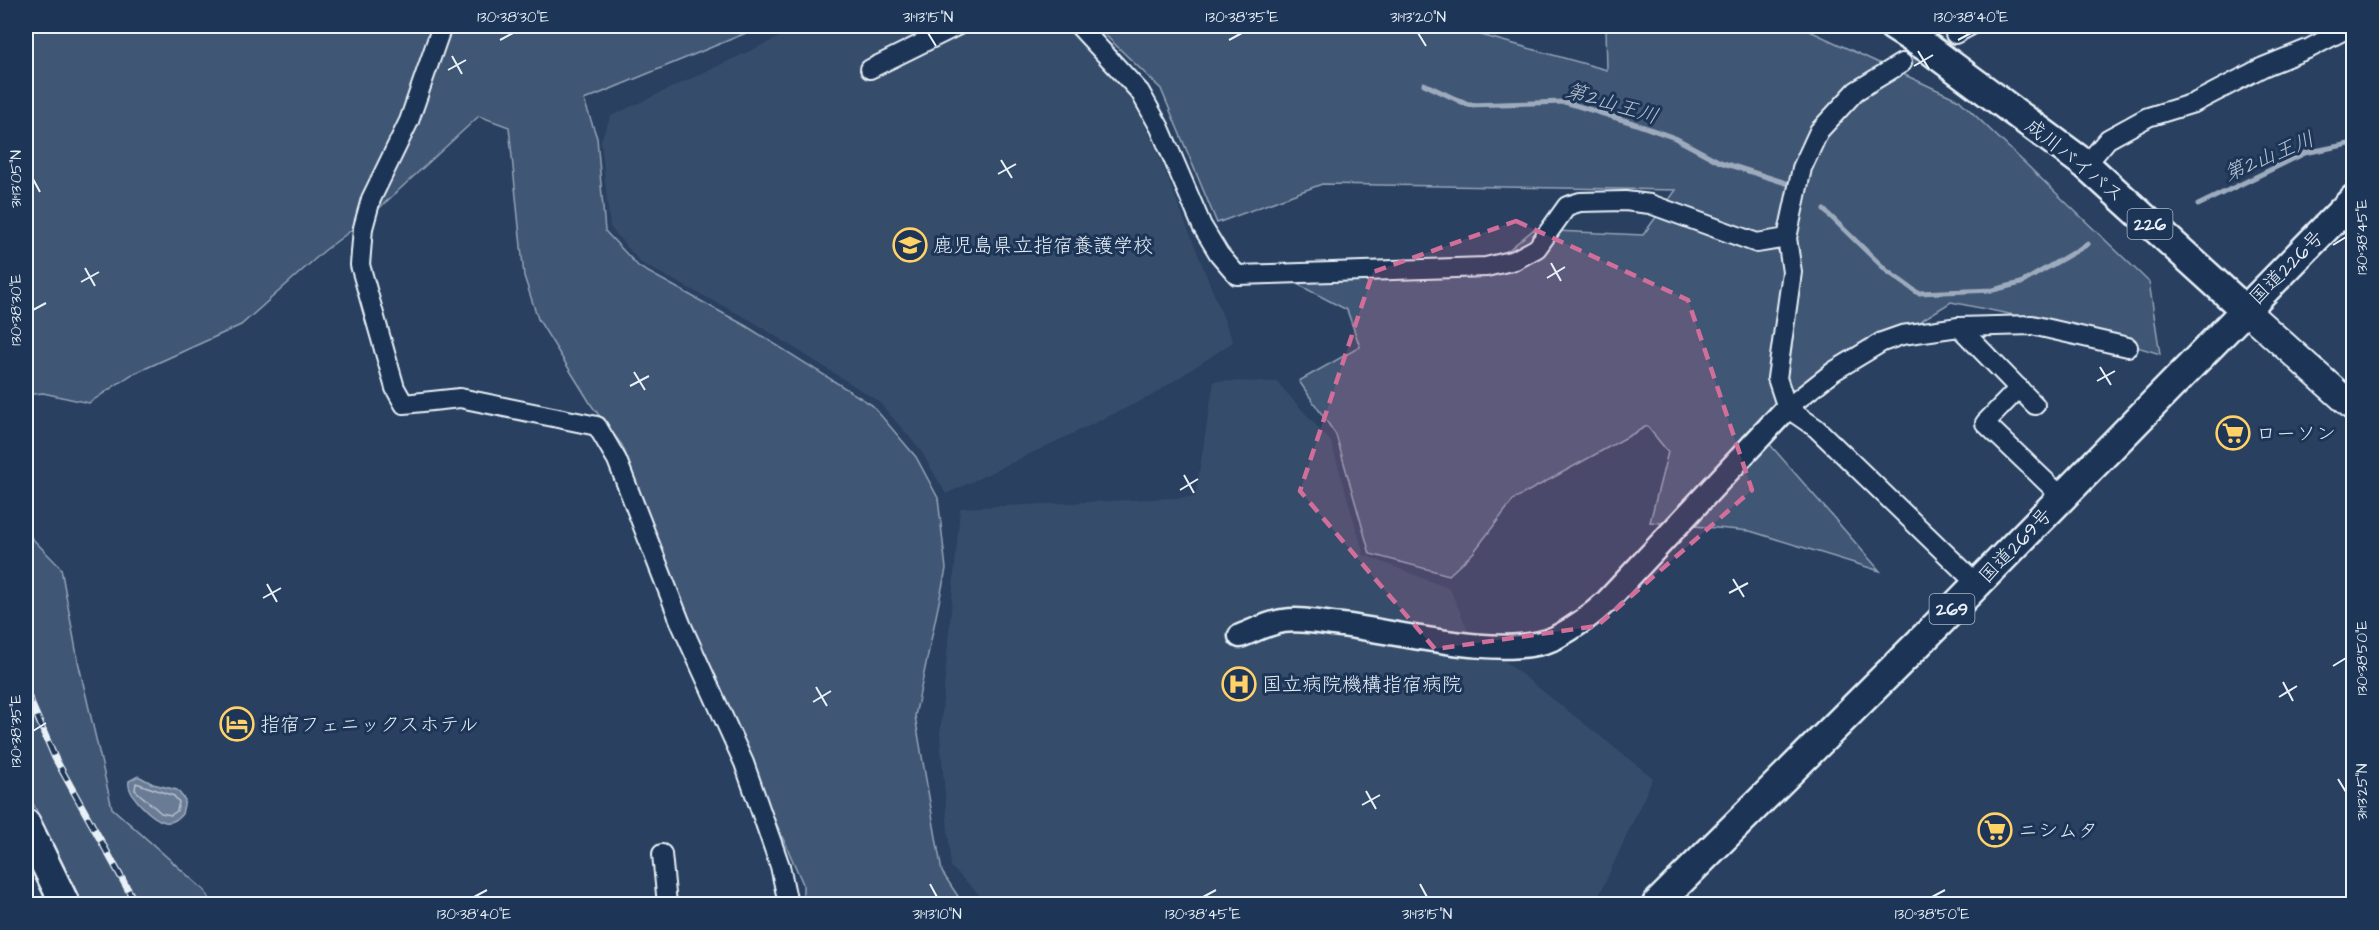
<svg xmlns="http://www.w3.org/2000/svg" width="2379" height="930" viewBox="0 0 2379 930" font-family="'Architects Daughter','Klee One',sans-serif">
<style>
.built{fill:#364d6b}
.green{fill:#415774;stroke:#94a4b6;stroke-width:1.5}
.water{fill:#6b7c95;stroke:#9dabbd;stroke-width:1.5}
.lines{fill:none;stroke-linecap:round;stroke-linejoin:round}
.shore{stroke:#b6c2d0;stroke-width:1.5}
.stream{stroke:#9dabbd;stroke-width:5}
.minor-tunnel{stroke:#465b78;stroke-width:18;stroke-dasharray:18 9;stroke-linecap:butt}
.minor-casing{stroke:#e8f1f8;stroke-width:22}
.tertiary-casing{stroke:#e8f1f8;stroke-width:27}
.secondary-casing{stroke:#e8f1f8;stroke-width:30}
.trunk-casing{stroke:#e8f1f8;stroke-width:33}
.minor{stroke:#1d3557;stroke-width:18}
.tertiary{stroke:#1d3557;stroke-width:22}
.secondary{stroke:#1d3557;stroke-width:26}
.trunk{stroke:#1d3557;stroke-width:28}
.rail-casing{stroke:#e8f1f8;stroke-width:7}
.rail{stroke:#1d3557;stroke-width:4.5;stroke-dasharray:14;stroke-linecap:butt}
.marked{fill:#d16f9a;fill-opacity:0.2;stroke:#d16f9a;stroke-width:4.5;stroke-dasharray:12 8;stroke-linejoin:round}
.ticks{fill:none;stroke:#e8f1f8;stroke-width:2}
.labels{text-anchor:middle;stroke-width:6;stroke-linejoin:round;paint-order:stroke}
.shield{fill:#1d3557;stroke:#abb9c8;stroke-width:1.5}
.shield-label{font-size:18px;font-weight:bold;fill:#e8f1f8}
.street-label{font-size:20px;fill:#e8f1f8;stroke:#1d3557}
.poi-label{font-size:20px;fill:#e8f1f8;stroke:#1d3557;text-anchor:start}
.water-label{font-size:21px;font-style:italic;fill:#b6c2d0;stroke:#1d3557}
.neatline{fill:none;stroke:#e8f1f8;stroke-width:2}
.ticks-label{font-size:15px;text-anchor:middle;fill:#e8f1f8}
</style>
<rect width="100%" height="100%" fill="#294061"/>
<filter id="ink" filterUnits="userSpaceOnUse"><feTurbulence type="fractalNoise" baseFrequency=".0167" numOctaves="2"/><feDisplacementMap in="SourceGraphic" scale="12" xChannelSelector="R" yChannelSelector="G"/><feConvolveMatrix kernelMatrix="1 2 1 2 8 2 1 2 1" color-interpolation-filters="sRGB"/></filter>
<g filter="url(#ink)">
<g class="built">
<path d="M803 26H1067L1070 27 1129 93 1154 144 1233 342 1151 396 946 494 920 449 878 401 752 321 641 263 610 227 601 140 611 116Z"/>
<path d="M1214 381 1277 382 1331 442 1364 555 1450 589 1469 633 1653 778 1595 904H989L951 867 940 735 960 508 1195 497Z"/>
</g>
<g class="green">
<path d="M26 26H763L584 100 597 138 605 231 639 267 746 326 872 405 916 457 938 498 946 569 915 716 942 872 963 904H803V884L708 669 622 445 592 406 538 319 524 276 509 127 479 116 374 213 324 251 241 325 131 375 89 403 43 393 26 395Z"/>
<path d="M1096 26H1449L1607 70 1606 26H1799L1959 100 2149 282 2160 354 2072 327 1951 302 1753 425 1880 571 1750 531 1650 522 1668 452 1647 426 1514 499 1473 553 1449 575 1370 554 1336 435 1299 381 1360 347 1347 310 1297 284 1305 271 1495 261 1533 230 1643 235 1676 190 1322 184 1217 223 1161 89Z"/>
<path d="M26 532 61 568 78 661 112 808 205 891 212 904H82L26 789Z"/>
</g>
<path class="water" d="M138 776 153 784 177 790 185 800 182 814C178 819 172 823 165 822 152 819 126 794 129 781Z"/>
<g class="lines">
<path class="shore" d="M136 783 174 796 179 802 177 811 171 815 161 813 135 790Z"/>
<g class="stream">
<path d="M1424 84 1468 105 1565 102 1633 123 1675 138 1720 162 1786 183"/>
<path d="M2198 205 2305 153 2349 144 2354 146"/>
<path d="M1824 210 1887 271 1918 293 1993 290 2021 283 2088 244"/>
</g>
<path class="minor-tunnel" d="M1902 63 1955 34"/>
<g class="minor-casing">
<g id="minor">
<path d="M442 26 409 121 371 199 363 228 360 265 395 388 404 404 460 398 597 426 617 460 681 624 744 763 780 866 788 904"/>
<path d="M1079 26 1140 92 1160 128 1202 226 1219 254 1237 275 1486 267 1515 260 1537 248 1567 206 1580 202 1625 201 1650 204 1757 243 1787 238"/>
<path d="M1955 34 1970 26"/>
<path d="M1902 63 1856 91 1819 131 1802 168 1787 238 1792 272 1777 378 1787 408 1816 428 1977 584"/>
<path d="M870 69 957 26"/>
<path d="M2086 165 2108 139 2148 117 2194 103 2263 67 2310 48 2352 26"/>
<path d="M1959 327 2035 405"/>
<path d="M2019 388 1985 423 2062 497"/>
<path d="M1787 408 1834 371 1882 342 1902 335 1959 327 2032 325 2128 347"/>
<path d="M662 854 667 904"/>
</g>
</g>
<g class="tertiary-casing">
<path id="tertiary" d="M1240 636C1253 631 1268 623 1283 621 1302 618 1323 623 1342 625 1397 632 1507 661 1555 638 1574 628 1592 615 1607 601L1787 408"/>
</g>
<g class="secondary-casing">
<path id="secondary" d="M2244 309 2354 408"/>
</g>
<g class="trunk-casing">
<g id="trunk">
<path d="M1893 26 1928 48 2086 165 2244 309"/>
<path d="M26 824 65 904"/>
<path d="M1657 904 1937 625 2354 199"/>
</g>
</g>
<use href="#minor" class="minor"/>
<use href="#tertiary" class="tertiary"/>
<use href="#secondary" class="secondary"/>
<use href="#trunk" class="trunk"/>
<g class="rail-casing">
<path id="rail" d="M26 691 55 758 136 904"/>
</g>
<use href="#rail" class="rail"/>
</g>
</g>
<path class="marked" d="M1516 221 1688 300 1752 490 1597 626 1435 649 1300 491 1373 272Z"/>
<path class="ticks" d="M928 33 936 46M1418 33 1426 46M500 40 513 33M1229 40 1242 33M1958 40 1971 33M1918 51 1929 69M452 56 462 74M1914 66 1933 55M448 70 466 60M1001 160 1012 178M998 174 1016 164M33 179 40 192M2333 245 2346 237M1551 263 1561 281M85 268 95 286M1547 278 1565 267M81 282 99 272M33 310 46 303M2100 367 2111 385M634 372 645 390M2097 381 2115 371M630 386 649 376M1184 475 1194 493M1180 490 1198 479M1733 579 1744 597M267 584 277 602M1729 593 1748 583M263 598 281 588M2333 666 2346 658M2283 682 2293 701M816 687 827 706M2279 697 2297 686M813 702 831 691M33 731 46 723M2338 779 2346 792M1366 791 1376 809M1362 805 1380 795M930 884 937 897M1420 884 1427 897M474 897 487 890M1203 897 1216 890M1932 897 1945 890"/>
<defs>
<g id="school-ring" transform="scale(1.725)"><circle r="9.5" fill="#1d3557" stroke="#ffd166" stroke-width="1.5"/><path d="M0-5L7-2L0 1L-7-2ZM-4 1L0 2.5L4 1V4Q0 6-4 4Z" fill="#ffd166"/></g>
<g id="supermarket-ring" transform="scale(1.725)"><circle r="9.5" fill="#1d3557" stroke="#ffd166" stroke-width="1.5"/><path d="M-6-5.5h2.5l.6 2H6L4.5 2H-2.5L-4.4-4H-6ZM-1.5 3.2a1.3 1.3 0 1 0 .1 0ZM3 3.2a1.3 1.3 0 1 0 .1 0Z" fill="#ffd166"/></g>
<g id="hospital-ring" transform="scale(1.725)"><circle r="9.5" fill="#1d3557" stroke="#ffd166" stroke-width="1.5"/><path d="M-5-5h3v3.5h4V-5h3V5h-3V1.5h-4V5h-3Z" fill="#ffd166"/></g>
<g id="hotel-ring" transform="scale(1.725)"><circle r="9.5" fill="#1d3557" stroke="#ffd166" stroke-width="1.5"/><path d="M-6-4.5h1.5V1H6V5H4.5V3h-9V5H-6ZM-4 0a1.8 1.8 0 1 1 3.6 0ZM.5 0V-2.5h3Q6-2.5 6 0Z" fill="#ffd166"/></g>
</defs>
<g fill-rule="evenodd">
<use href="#school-ring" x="910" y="245"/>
<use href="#supermarket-ring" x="2233" y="433"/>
<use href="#hospital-ring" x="1239" y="684"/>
<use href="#hotel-ring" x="237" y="724"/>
<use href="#supermarket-ring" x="1995" y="830"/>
</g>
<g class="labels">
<g class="shield">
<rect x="2127.5" y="209" width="45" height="30" rx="4.5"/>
<rect x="1929.5" y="594" width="45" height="30" rx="4.5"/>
</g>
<g class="shield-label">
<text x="2150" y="230">226</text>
<text x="1952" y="615">269</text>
</g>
<g class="street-label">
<text transform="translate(2075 160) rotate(39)" y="7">成川バイパス</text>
<text transform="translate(2286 267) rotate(-45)" y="7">国道226号</text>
<text transform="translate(2015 545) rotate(-46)" y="7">国道269号</text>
</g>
<g class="poi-label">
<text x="933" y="252">鹿児島県立指宿養護学校</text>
<text x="2256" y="440">ローソン</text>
<text x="1262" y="691">国立病院機構指宿病院</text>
<text x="260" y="731">指宿フェニックスホテル</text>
<text x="2018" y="837">ニシムタ</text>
</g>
<g class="water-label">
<text transform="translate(1612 103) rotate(17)" y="7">第2山王川</text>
<text transform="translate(2269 156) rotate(-23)" y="7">第2山王川</text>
</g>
</g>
<rect width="2379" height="930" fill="none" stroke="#1d3557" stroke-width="66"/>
<rect x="33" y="33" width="2313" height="864" class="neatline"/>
<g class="ticks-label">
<text x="513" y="22">130°38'30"E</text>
<text x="928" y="22">31°13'15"N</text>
<text x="1242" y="22">130°38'35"E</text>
<text x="1418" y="22">31°13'20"N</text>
<text x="1971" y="22">130°38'40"E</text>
<text transform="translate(16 179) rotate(-90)" y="5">31°13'05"N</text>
<text transform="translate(2362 237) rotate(-90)" y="5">130°38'45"E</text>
<text transform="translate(16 310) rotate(-90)" y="5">130°38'30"E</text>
<text transform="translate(2362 658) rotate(-90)" y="5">130°38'50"E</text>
<text transform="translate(16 731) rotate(-90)" y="5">130°38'35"E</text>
<text transform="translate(2362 792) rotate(-90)" y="5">31°13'25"N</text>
<text x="474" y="919">130°38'40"E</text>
<text x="937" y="919">31°13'10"N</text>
<text x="1203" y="919">130°38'45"E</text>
<text x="1427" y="919">31°13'15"N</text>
<text x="1932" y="919">130°38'50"E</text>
</g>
</svg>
